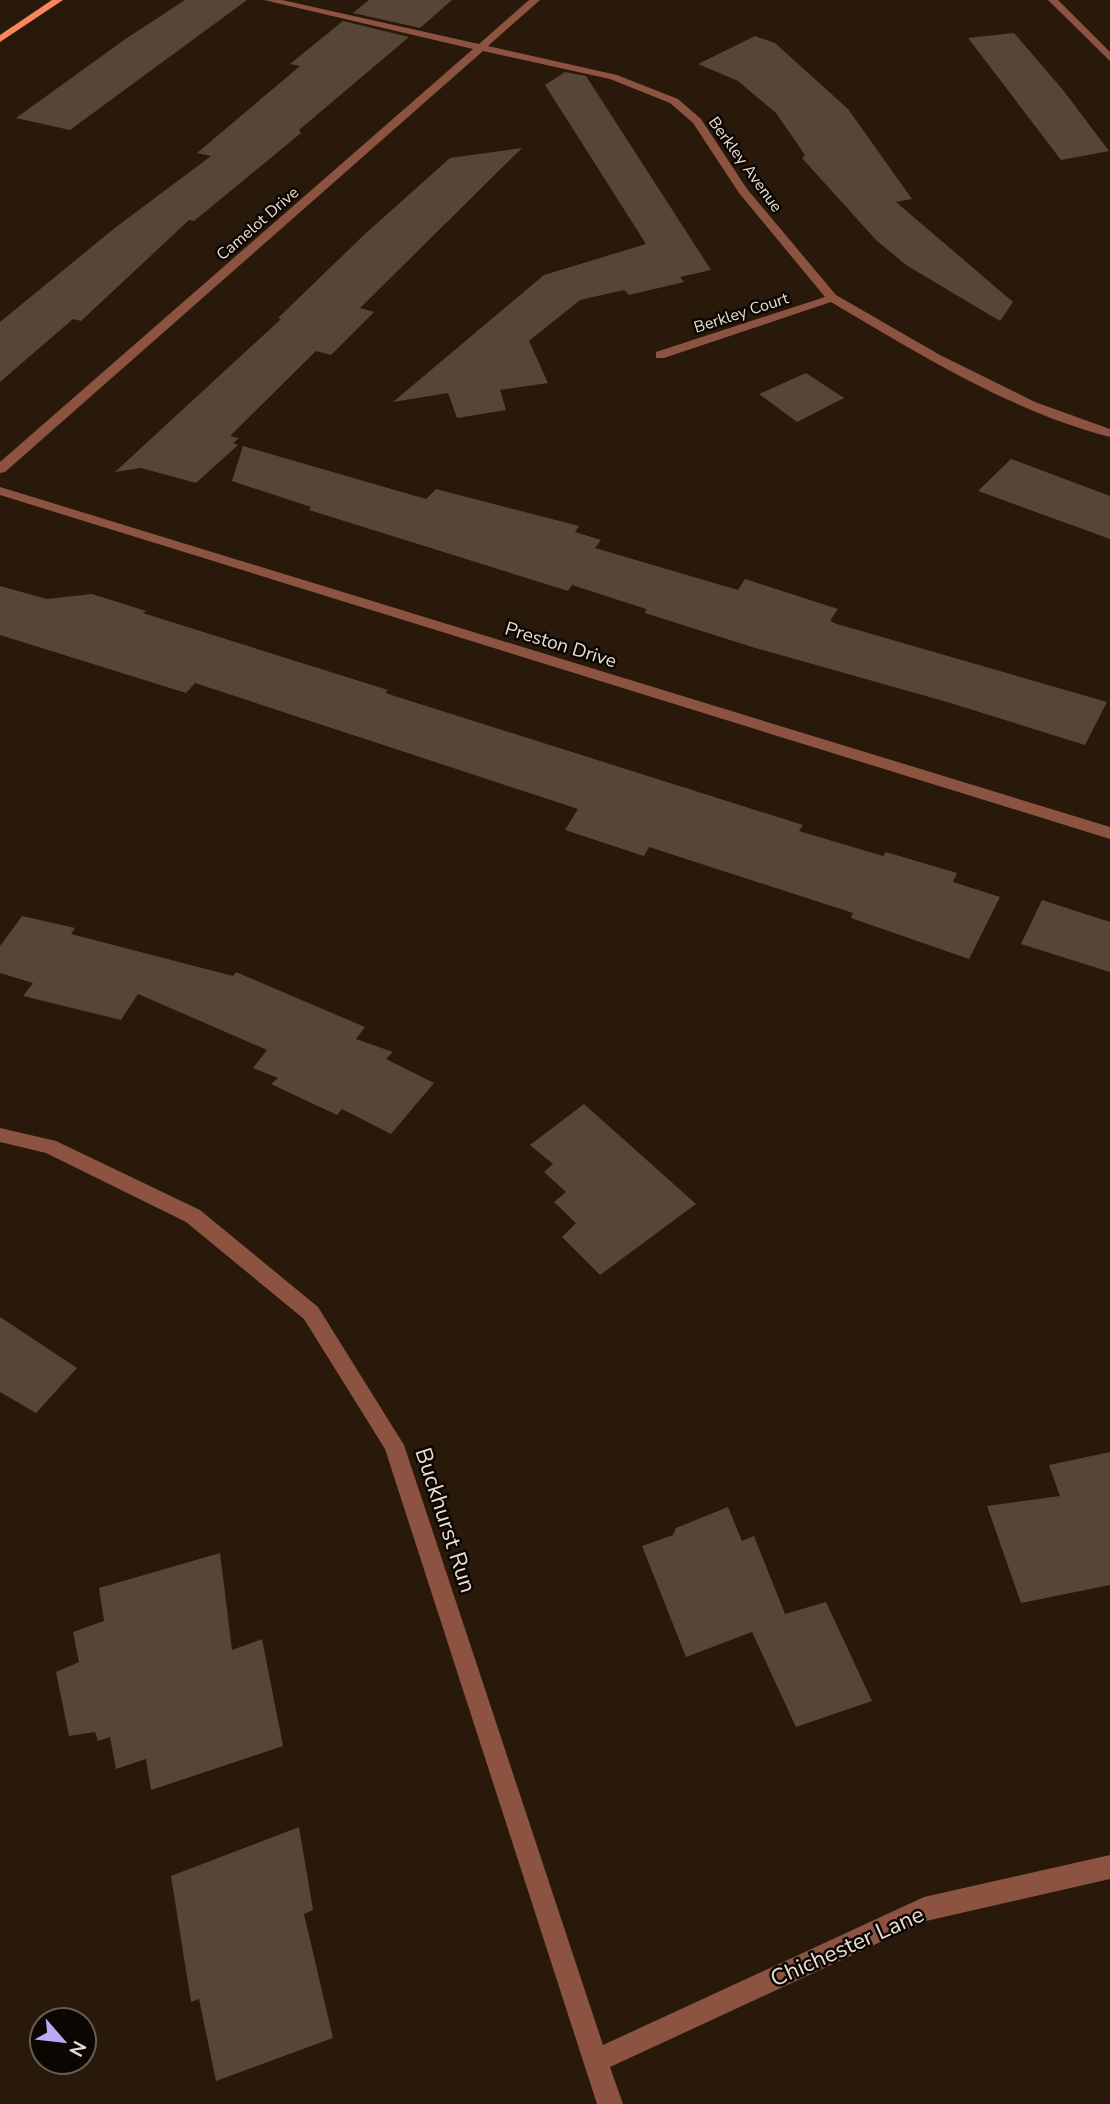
<svg xmlns="http://www.w3.org/2000/svg" width="1110" height="2104" viewBox="0 0 1110 2104" font-family="'Nunito Sans',sans-serif">
<style>
.building{fill:#574635}
.lines{fill:none;stroke-linecap:round;stroke-linejoin:round}
.street{fill:#8b5340;fill-rule:evenodd}
.primary{fill:#fa865e;fill-rule:evenodd}
.labels{text-anchor:middle;stroke-width:5;stroke-linejoin:round;paint-order:stroke}
.far-street-label{font-size:16px;fill:#e8ddd3;stroke:#0c0602}
.street-label{font-size:19px;fill:#e8ddd3;stroke:#0c0602}
.near-street-label{font-size:23px;fill:#e8ddd3;stroke:#0c0602}
</style>
<rect width="100%" height="100%" fill="#29190a"/>
<g class="building">
<path d="M185 0H247L70 130 16 118 124 40Z"/>
<path d="M369 0H452L420 28 353 13Z"/>
<path d="M343 21 409 37 299 130 301 133 194 221 189 220 81 321 73 319 0 382V322L116 227 211 156 197 153 300 66 290 64Z"/>
<path d="M1014 33 1063 90 1109 151 1061 160 968 38Z"/>
<path d="M755 36 775 43 848 109 912 199 896 202 1013 302 1000 321 906 265 876 240 802 158 805 155 776 113 738 81 698 64Z"/>
<path d="M565 72 586 76 711 270 680 277 684 282 629 295 624 290 580 300 529 341 548 383 500 390 506 410 457 418 448 393 393 402 544 275 646 244 545 85Z"/>
<path d="M522 148 360 308 374 312 331 355 316 351 230 436 239 438 233 443 238 445 196 483 141 468 115 472 281 319 278 318 365 234 450 158Z"/>
<path d="M806 373 844 398 797 422 759 394Z"/>
<path d="M243 446 426 499 436 489 579 526 575 532 601 540 595 548 738 590 745 579 838 609 830 621 837 624 1107 702 1085 745 947 702 752 647 645 613 646 609 572 585 568 591 309 510 311 507 232 481Z"/>
<path d="M1011 459 1110 496V539L978 491Z"/>
<path d="M0 586 47 599 92 594 146 611 143 613 388 690 385 693 803 825 799 831 883 856 886 852 957 873 953 882 1000 897 969 959 851 918 853 913 649 847 644 856 565 830 578 809 195 683 186 693 0 635Z"/>
<path d="M1042 900 1110 922V972L1021 944Z"/>
<path d="M22 916 75 928 71 934 233 976 236 972 365 1027 356 1039 393 1052 386 1059 434 1083 391 1134 342 1109 337 1115 271 1084 278 1078 253 1068 267 1050 138 994 121 1020 23 996 33 983 0 973V946Z"/>
<path d="M584 1104 696 1204 600 1275 562 1237 576 1223 554 1202 566 1192 544 1172 553 1164 530 1145Z"/>
<path d="M0 1317 77 1368 36 1413 0 1392Z"/>
<path d="M1110 1452V1585L1021 1603 987 1506 1060 1496 1049 1465Z"/>
<path d="M728 1507 742 1541 754 1536 785 1614 826 1602 872 1701 796 1727 752 1632 686 1657 642 1546 673 1535 676 1528Z"/>
<path d="M220 1553 232 1650 262 1639 283 1746 151 1790 146 1759 116 1769 110 1737 98 1741 95 1732 69 1736 56 1672 79 1662 73 1632 104 1621 99 1588Z"/>
<path d="M299 1827 313 1910 304 1914 333 2038 216 2081 199 1999 191 2002 171 1876Z"/>
</g>
<g class="lines">
<g class="street">
<path d="M264 0H282L479 44 529 0H540L488 46 617 75 678 99 701 119 747 189 836 295 940 355 1035 402 1110 429V437C1010 411 919 354 831 302L664 358H656V352L825 297 739 193 693 123 670 103 610 79 483 51 5 472 0 473V462L473 49Z"/>
<path d="M1048 0H1058L1110 52V61Z"/>
<path d="M0 487 1110 827V839L0 495Z"/>
<path d="M0 1128 56 1141 200 1210 318 1307 404 1445 603 2045 924 1897 1110 1855V1879L926 1921 610 2067 623 2104H597L385 1449 304 1319 186 1222 46 1153 0 1142Z"/>
</g>
<path class="primary" d="M52 0H63L0 42V35Z"/>
</g>
<g class="labels">
<g class="far-street-label">
<text transform="translate(746 164) rotate(54)" y="6">Berkley Avenue</text>
<text transform="translate(257 223) rotate(-41)" y="6">Camelot Drive</text>
<text transform="translate(741 312) rotate(-18)" y="6">Berkley Court</text>
</g>
<g class="street-label">
<text transform="translate(561 644) rotate(17)" y="7">Preston Drive</text>
</g>
<g class="near-street-label">
<text transform="translate(446 1520) rotate(72)" y="8">Buckhurst Run</text>
<text transform="translate(847 1946) rotate(-24)" y="8">Chichester Lane</text>
</g>
</g>
<g transform="translate(63 2041) rotate(118)"><circle r="33" fill="#0c0602" stroke="#645c56" stroke-width="2"/>
<path d="M0-5L12 26L0 18L-12 26Z" fill="#b7abf8"/>
<text y="-10" font-size="19" font-weight="bold" text-anchor="middle" fill="#e8ddd3">N</text>
</g>
</svg>
